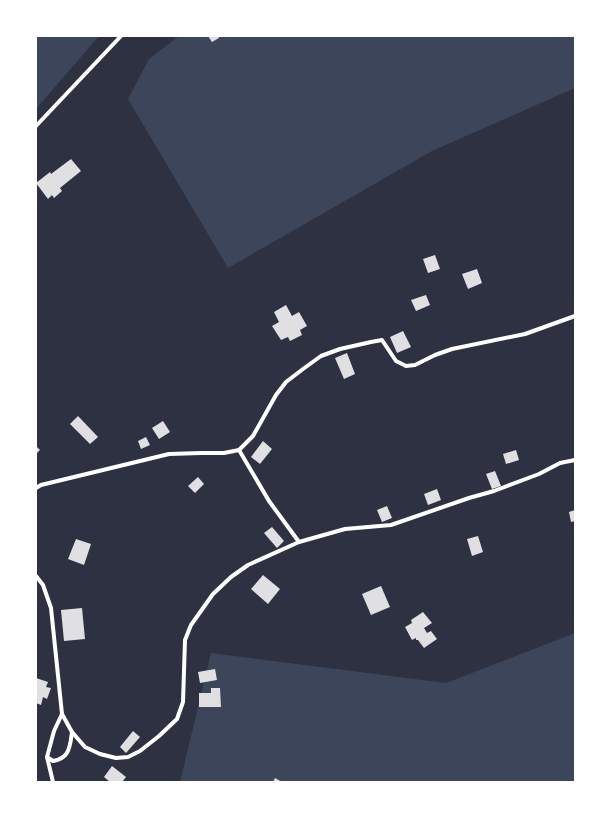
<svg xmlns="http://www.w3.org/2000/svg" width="611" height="818" viewBox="0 0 611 818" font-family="'Roboto Condensed',sans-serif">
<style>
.green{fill:#3c4559}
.building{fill:#e0e0e3}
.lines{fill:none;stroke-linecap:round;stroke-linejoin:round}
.minor{stroke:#fff;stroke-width:4}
</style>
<rect width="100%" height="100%" fill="#2d3142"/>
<g class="green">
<path d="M36 36H99L36 109Z"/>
<path d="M179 36H575V88L432 151 228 268 128 99 149 59Z"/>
<path d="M575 633V782H180L211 653 446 683Z"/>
</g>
<g class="building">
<path d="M208 36H218L219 38 212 42Z"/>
<path d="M71 159 81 171 60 188 62 191 54 198 52 195 48 199 36 183 50 172 51 174Z"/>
<path d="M435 255 440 269 428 273 423 259Z"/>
<path d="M477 269 482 283 468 289 462 274Z"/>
<path d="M426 295 430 305 416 311 411 300Z"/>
<path d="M286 305 292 316 299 312 307 326 300 330 302 335 290 341 288 337 281 340 272 326 279 322 274 312Z"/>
<path d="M403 331 411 347 397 353 390 337Z"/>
<path d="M347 353 355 374 344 379 335 358Z"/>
<path d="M78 416 98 437 90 444 70 424Z"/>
<path d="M163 421 170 432 159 439 152 428Z"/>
<path d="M146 437 150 445 141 449 138 441Z"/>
<path d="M263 441 272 449 260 464 251 457Z"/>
<path d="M36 446 40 450 36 454Z"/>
<path d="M516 450 519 460 506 464 503 454Z"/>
<path d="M495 471 501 486 492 489 486 474Z"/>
<path d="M198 477 204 484 195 493 188 486Z"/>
<path d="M437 489 441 500 428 505 424 494Z"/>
<path d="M387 506 392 518 382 522 377 510Z"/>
<path d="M575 510V521L571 522 569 512Z"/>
<path d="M272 527 284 541 277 548 264 533Z"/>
<path d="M478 536 483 552 472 556 467 539Z"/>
<path d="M76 539 91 544 84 565 68 559Z"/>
<path d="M263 575 280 589 268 604 251 589Z"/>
<path d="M381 586 390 607 371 615 362 594Z"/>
<path d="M82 608 85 639 64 641 61 610Z"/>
<path d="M423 612 432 623 424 628 427 633 431 631 437 639 424 648 418 640H416V638L412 640 405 627 412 623 411 620Z"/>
<path d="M215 669 217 680 200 683 198 672Z"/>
<path d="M36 678 48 682 46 687 51 688 47 699 43 697 41 705 36 703Z"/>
<path d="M211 688H220L221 707H199V693H211Z"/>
<path d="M133 731 140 737 126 753 120 747Z"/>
<path d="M112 766 126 777 122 782H110L104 777Z"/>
<path d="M275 778 282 782H273Z"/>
</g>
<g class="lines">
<g class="minor">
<path d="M36 126 121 36"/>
<path d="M239 450 269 501 299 542"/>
<path d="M36 488 41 485 169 454 201 453H224L239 450 253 436 276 395 286 382 303 369 321 356 340 349 371 342 382 340 396 361 406 366 415 365 435 355 452 349 525 334 575 316"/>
<path d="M36 576 43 585 51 608 62 714 54 731 47 757 53 782"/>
<path d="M62 714 72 732 85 747 100 754 116 758 128 757 140 751 159 736 177 719 183 702 185 640 191 625 213 594 231 577 248 565 299 542 345 529 391 525 469 498 494 491 539 474 560 463 575 460"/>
<path d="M47 757 53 761C70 758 70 746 72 732"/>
</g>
</g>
<rect width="611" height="818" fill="none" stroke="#ffffff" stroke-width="74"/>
</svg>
